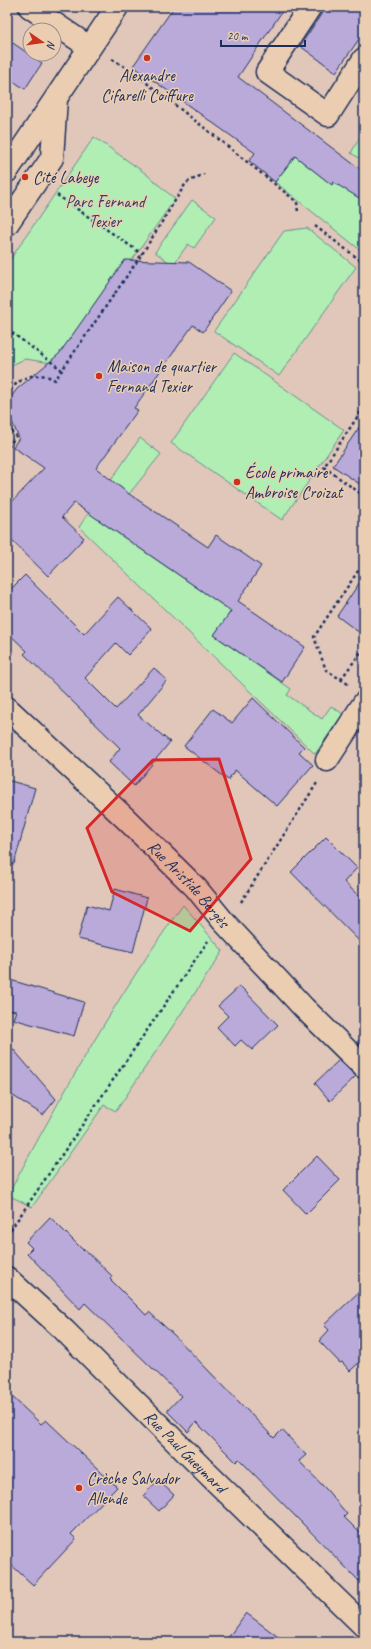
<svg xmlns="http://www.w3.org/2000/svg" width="371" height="1649" viewBox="0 0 371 1649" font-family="Caveat,sans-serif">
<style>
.green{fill:#b0eeb4;stroke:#668e89}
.building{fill:#baaada;stroke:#1b2f5e}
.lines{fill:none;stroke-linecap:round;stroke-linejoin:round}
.minor-casing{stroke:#1b2f5e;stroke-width:25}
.path{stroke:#1b2f5e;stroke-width:2.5;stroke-dasharray:3 3;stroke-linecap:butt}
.minor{stroke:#ebceb2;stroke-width:22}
.marked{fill:#d62828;fill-opacity:0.2;stroke:#d62828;stroke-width:3;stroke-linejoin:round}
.poi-dot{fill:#c8321e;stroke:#ebceb2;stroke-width:1.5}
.labels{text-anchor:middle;stroke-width:3;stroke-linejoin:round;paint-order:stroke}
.poi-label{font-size:17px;fill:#1b2f5e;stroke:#ebceb2;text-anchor:start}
.park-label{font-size:17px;fill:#2a4267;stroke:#ebceb2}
.street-label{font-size:17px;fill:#1b2f5e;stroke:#ebceb2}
</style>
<rect width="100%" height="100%" fill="#e1c7ba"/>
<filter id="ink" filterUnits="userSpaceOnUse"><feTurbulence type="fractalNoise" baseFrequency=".025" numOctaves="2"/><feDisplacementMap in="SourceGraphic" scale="8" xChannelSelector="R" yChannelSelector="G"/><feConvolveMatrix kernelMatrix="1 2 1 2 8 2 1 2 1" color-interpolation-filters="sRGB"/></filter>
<g filter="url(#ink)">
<g class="green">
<path d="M364 130V161L351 153Z"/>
<path d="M94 137 145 173 175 199 59 364 25 359 7 367V264Z"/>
<path d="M295 156 331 184 334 181 364 201V253L275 182Z"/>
<path d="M192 200 216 217 194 248 188 244 173 265 155 252Z"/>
<path d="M307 228 356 267 279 376 214 331 284 231Z"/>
<path d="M234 353 344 430 282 520 171 443Z"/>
<path d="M140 438 161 454 129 494 119 486 97 519 231 611 214 635 291 689 287 695 322 719 331 706 343 714 315 754 79 527Z"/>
<path d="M183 905 223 951 116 1111 104 1105 32 1207 8 1195C61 1096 116 997 183 905Z"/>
</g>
<g class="building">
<path d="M174 7H285L238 77 364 172V201L333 182 332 185 295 156 275 182 249 161 255 153 133 66Z"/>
<path d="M326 7H364V32L336 72 300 46Z"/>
<path d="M7 39 42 63 25 89 7 77Z"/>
<path d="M125 260 189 262 231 291 203 332 193 325 134 408 138 410 96 468 129 494 208 547 216 535 261 566 238 601 305 647 282 682 214 635 231 611 74 503 62 517 84 538 48 576 7 536V507L44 468 13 447 19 438 9 415 11 397 17 389 59 354Z"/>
<path d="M364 420V487L333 466Z"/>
<path d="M25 575 84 634 118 597 152 629 128 655 116 643 85 678 116 709 154 668 167 680 138 715 170 742 134 786 109 762 120 748 24 654 27 651 7 632V593Z"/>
<path d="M364 576V636L337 616Z"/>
<path d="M253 698 304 747 299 752 313 765 277 806 235 770 228 780 184 746 213 709 232 723Z"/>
<path d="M7 780 35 788 14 864 7 863Z"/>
<path d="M326 837 357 868 344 882 364 901V946L291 872Z"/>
<path d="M115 889 147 898 133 952 78 939 87 905 109 911Z"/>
<path d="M7 979 84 1002 74 1036 13 1019 16 1011 7 1010Z"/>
<path d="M240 986 278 1025 252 1050 241 1040 235 1046 217 1027 228 1016 218 1006Z"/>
<path d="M364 1035V1049L357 1042Z"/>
<path d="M7 1042 56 1099 43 1115 7 1092Z"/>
<path d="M339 1060 356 1076 330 1101 315 1083Z"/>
<path d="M317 1156 340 1180 306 1214 283 1190Z"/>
<path d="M50 1217 83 1250 84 1249 112 1276 110 1279 146 1315 149 1312 174 1335 274 1438 282 1430 306 1455 299 1461 326 1489 347 1514 344 1517 364 1537V1586L239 1459 236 1462 196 1422 188 1432 167 1411 181 1396 85 1303 80 1309 27 1253 32 1248 26 1242Z"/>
<path d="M364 1287V1358L350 1371 342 1362 340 1363 319 1341 329 1330 324 1325Z"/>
<path d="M7 1392 41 1424 46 1420 117 1487 71 1534 76 1539 33 1585 7 1561Z"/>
<path d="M158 1480 174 1495 159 1511 143 1496Z"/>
<path d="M246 1613 285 1642H225Z"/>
</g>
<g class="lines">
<g class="minor-casing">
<g id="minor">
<path d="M30 7 89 47"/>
<path d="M310 7 267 72 328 115 364 59"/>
<path d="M7 171 117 7"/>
<path d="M7 224 52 158 56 99"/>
<path id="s1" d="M7 708 125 818 196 888 223 921 304 1008 364 1067"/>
<path d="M327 760 364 703"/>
<path id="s2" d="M7 1278 65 1331 207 1473 364 1626"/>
</g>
</g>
<g class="path">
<path d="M112 59 130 70 211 133 297 202 298 213"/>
<path d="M57 195 142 254"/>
<path d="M315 226 364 263"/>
<path d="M7 329 62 370 142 254 186 183 204 174"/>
<path d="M7 395C17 378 37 369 55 380L62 370"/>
<path d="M364 407 324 467 364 496"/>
<path d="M7 426 16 436 7 448"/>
<path d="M341 679 364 648"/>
<path d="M348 684 326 670 314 637 364 562"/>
<path d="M241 902 317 783"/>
<path d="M7 1235 208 941"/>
</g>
<use href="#minor" class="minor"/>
</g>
</g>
<path class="marked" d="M219 759 251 859 190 931 112 892 87 828 153 760Z"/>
<g class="poi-dot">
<circle cx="147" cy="58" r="4"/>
<circle cx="25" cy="177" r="4"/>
<circle cx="99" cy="376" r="4"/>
<circle cx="237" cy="482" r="4"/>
<circle cx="79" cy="1488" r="4"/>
</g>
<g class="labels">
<g class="poi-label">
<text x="147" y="81" text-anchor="middle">Alexandre<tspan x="147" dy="20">Cifarelli Coiffure</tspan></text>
<text x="33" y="183">Cité Labeye</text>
<text x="107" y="372">Maison de quartier<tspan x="107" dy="20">Fernand Texier</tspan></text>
<text x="245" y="478">École primaire<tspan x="245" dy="20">Ambroise Croizat</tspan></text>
<text x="87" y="1484">Crèche Salvador<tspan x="87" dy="20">Allende</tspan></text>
</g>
<g class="park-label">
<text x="105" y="207">Parc Fernand<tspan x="105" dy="20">Texier</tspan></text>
</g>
<g class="street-label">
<text dy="6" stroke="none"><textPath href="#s1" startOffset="253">Rue Aristide Bergès</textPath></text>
<text dy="6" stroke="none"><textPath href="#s2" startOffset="249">Rue Paul Gueymard</textPath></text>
</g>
</g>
<rect width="371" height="1649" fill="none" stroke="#ebceb2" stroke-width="24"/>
<rect x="12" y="12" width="347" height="1625" fill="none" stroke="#1b2f5e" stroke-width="1.5" filter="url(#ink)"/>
<g transform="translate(42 42) rotate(103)"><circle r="19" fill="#ebceb2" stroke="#988e90"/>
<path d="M0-3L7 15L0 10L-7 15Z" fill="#c8321e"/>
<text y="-6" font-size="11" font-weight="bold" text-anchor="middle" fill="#1b2f5e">N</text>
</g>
<path d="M221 40v6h84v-6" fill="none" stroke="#1b2f5e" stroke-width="2"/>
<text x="227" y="40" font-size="12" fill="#1b2f5e" stroke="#ebceb2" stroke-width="3" paint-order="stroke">20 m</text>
</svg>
